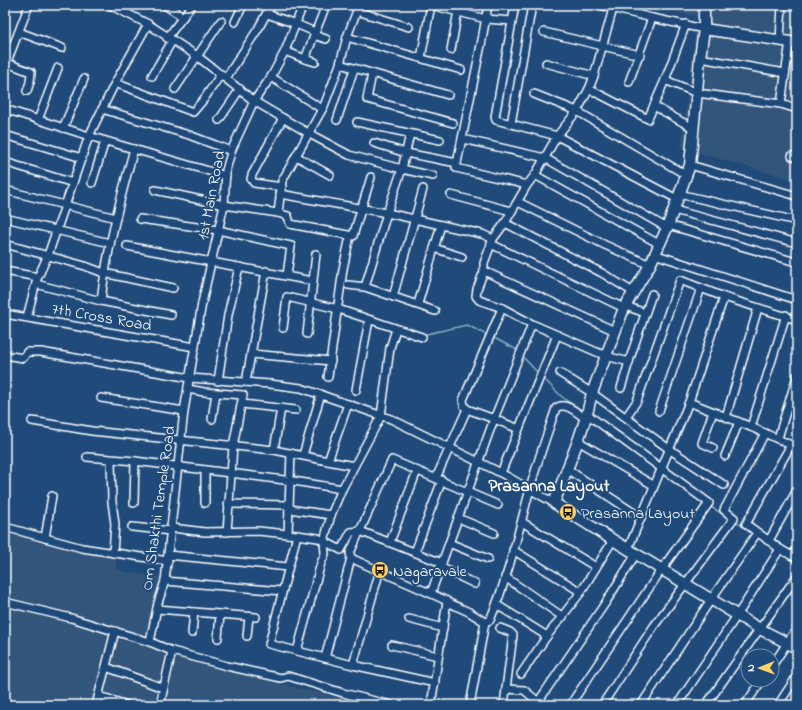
<svg xmlns="http://www.w3.org/2000/svg" width="802" height="710" viewBox="0 0 802 710" font-family="'Indie Flower',sans-serif">
<style>
.built{fill:#31547b}
.lines{fill:none;stroke-linecap:round;stroke-linejoin:round}
.stream{stroke:#8dafc4;stroke-width:1.5}
.street-casing{stroke:#fff;stroke-width:10}
.secondary-casing{stroke:#fff;stroke-width:13}
.street{stroke:#1f4a7a;stroke-width:7}
.secondary{stroke:#1f4a7a;stroke-width:10}
.labels{text-anchor:middle;stroke-width:4;stroke-linejoin:round;paint-order:stroke}
.street-label{font-size:16px;fill:#fff;stroke:#1f4a7a}
.poi-label{font-size:16px;fill:#fff;stroke:#1f4a7a;text-anchor:start}
.neighbourhood-label{font-size:17px;font-weight:bold;fill:#fff;stroke:#1f4a7a}
</style>
<rect width="100%" height="100%" fill="#1f4a7a"/>
<filter id="ink" filterUnits="userSpaceOnUse"><feTurbulence type="fractalNoise" baseFrequency=".025" numOctaves="2"/><feDisplacementMap in="SourceGraphic" scale="8" xChannelSelector="R" yChannelSelector="G"/><feConvolveMatrix kernelMatrix="1 2 1 2 8 2 1 2 1" color-interpolation-filters="sRGB"/></filter>
<g filter="url(#ink)">
<g class="built">
<path d="M643 5H797V181L681 148 697 17Z"/>
<path d="M5 530 72 550 116 558 117 570 160 577 151 647 260 679 371 705H5Z"/>
</g>
<g class="lines">
<g class="stream">
<path d="M422 335 467 325 489 336"/>
<path d="M492 337 519 351"/>
<path d="M522 356 539 374"/>
<path d="M543 378 562 397 584 413"/>
<path d="M709 506 728 517"/>
<path d="M735 521 748 530"/>
<path d="M791 560 797 565"/>
</g>
<g class="street-casing">
<g id="street">
<path d="M110 5 148 24 197 56 254 101 308 133 349 155 402 169 433 176"/>
<path d="M165 5 183 17"/>
<path d="M431 5 486 19 512 21"/>
<path d="M488 5 482 40 456 168 527 185"/>
<path d="M515 5 495 117 496 120 557 136 677 199"/>
<path d="M599 5 652 18 704 29"/>
<path d="M614 5 594 76 589 89 577 111 557 136 535 175 527 185 505 223 493 239 484 263V271L477 289 476 296 479 300 502 308 532 324 606 356 629 362"/>
<path d="M357 11 409 27"/>
<path d="M267 14 296 24 315 32"/>
<path d="M235 22 243 5"/>
<path d="M19 32 62 48"/>
<path d="M544 32 640 55"/>
<path d="M314 35 326 39"/>
<path d="M347 37 461 70"/>
<path d="M167 38 192 5"/>
<path d="M780 40 782 5"/>
<path d="M451 50 459 5"/>
<path d="M285 51 305 59 326 5"/>
<path d="M421 58 431 5"/>
<path d="M700 58 785 73"/>
<path d="M305 59 315 62"/>
<path d="M7 63 31 72 30 82 27 91"/>
<path d="M546 63 594 76"/>
<path d="M340 64 448 95"/>
<path d="M5 67 29 5"/>
<path d="M372 74 367 99 453 123"/>
<path d="M152 76 172 41"/>
<path d="M271 77 322 109"/>
<path d="M226 78 258 29 271 5"/>
<path d="M665 80 686 24"/>
<path d="M629 82 652 18"/>
<path d="M115 83 193 112 204 99 221 74"/>
<path d="M175 89 221 21"/>
<path d="M589 89 648 119 665 80 697 93 781 104 797 109"/>
<path d="M534 94 577 111 686 175"/>
<path d="M781 104 790 41"/>
<path d="M654 106 693 128"/>
<path d="M5 109 89 136 226 176"/>
<path d="M102 109 189 135 231 151"/>
<path d="M38 120 58 68"/>
<path d="M219 120 240 89"/>
<path d="M337 120 354 69"/>
<path d="M357 122 440 140"/>
<path d="M511 124 532 5"/>
<path d="M63 128 84 79"/>
<path d="M5 135 82 158"/>
<path d="M463 139 545 158 667 228"/>
<path d="M374 143 406 153 457 163"/>
<path d="M296 156 330 175"/>
<path d="M792 156 797 157"/>
<path d="M5 162 73 183"/>
<path d="M690 165 797 196"/>
<path d="M535 175 659 244"/>
<path d="M92 183 105 141"/>
<path d="M282 187 254 183 251 179 252 175 283 118"/>
<path d="M5 190 116 218"/>
<path d="M155 190 224 205 278 213 282 181 324 106 340 64 347 37 359 5"/>
<path d="M280 194 387 213 482 234 493 239"/>
<path d="M679 194 797 221"/>
<path d="M451 195 511 211"/>
<path d="M518 202 605 245 650 265"/>
<path d="M674 210 797 243"/>
<path d="M278 213 288 216 290 224 353 236 371 177"/>
<path d="M5 218 110 243"/>
<path d="M140 219 218 230 291 246 287 275"/>
<path d="M505 223 602 273 633 292"/>
<path d="M668 225 796 262"/>
<path d="M5 244 85 266 104 273 173 288"/>
<path d="M491 244 624 308"/>
<path d="M127 246 312 281"/>
<path d="M434 248 462 257"/>
<path d="M654 254 797 300"/>
<path d="M5 271 38 277 48 255 89 136 115 83 148 24"/>
<path d="M484 271 615 331"/>
<path d="M36 284 101 301 171 315"/>
<path d="M348 285 365 287 435 311"/>
<path d="M365 287 387 213 402 169 410 134"/>
<path d="M393 297 423 189"/>
<path d="M101 301C107 249 120 199 134 149"/>
<path d="M418 304 441 225"/>
<path d="M626 306 645 313"/>
<path d="M5 314 195 347"/>
<path d="M27 317 37 279"/>
<path d="M283 328 287 297 338 309 422 337"/>
<path d="M307 334 316 254"/>
<path d="M251 354 331 361"/>
<path d="M5 355 23 358 27 352H41L190 378 270 384 301 388 391 419 501 473 554 503"/>
<path d="M560 373 592 393 669 449 724 485"/>
<path d="M328 377 343 269 349 241"/>
<path d="M218 381 228 315 239 267"/>
<path d="M246 382 266 271"/>
<path d="M621 388 633 349 652 294"/>
<path d="M188 389 204 392 243 395 233 446 227 532"/>
<path d="M356 390 369 320"/>
<path d="M101 398 184 411"/>
<path d="M689 402 751 427"/>
<path d="M242 404 296 410"/>
<path d="M467 409 494 419 519 429"/>
<path d="M659 411 701 288"/>
<path d="M626 417 637 401 680 280 724 297 797 320"/>
<path d="M726 417 758 308"/>
<path d="M212 419 216 393"/>
<path d="M32 421 92 431 274 450 328 461 348 404"/>
<path d="M778 438 797 376"/>
<path d="M578 441 653 485"/>
<path d="M713 448 702 443 713 412"/>
<path d="M274 450 281 408"/>
<path d="M303 455 321 394"/>
<path d="M725 456 739 422"/>
<path d="M87 457 135 461 300 482 342 489 381 416 390 348 396 329"/>
<path d="M111 460 112 502 115 524 113 553"/>
<path d="M328 461 354 466"/>
<path d="M567 469 640 517"/>
<path d="M501 473 557 335"/>
<path d="M436 478 467 409 464 406 463 400 502 308"/>
<path d="M134 503 135 461"/>
<path d="M205 503V470"/>
<path d="M228 504 289 505"/>
<path d="M289 509 331 515 324 541 325 554 321 563 297 651"/>
<path d="M331 515 342 489"/>
<path d="M458 518 494 533"/>
<path d="M522 522 596 567"/>
<path d="M5 527 82 548 168 561"/>
<path d="M132 527 171 531"/>
<path d="M172 528 205 532 258 531 297 535 318 538 341 550 351 532 360 531 442 563"/>
<path d="M288 534 291 453"/>
<path d="M297 535 269 644 353 665 435 683"/>
<path d="M45 538 52 496"/>
<path d="M767 540 771 537 797 490"/>
<path d="M390 542 417 471"/>
<path d="M449 543 488 559"/>
<path d="M628 549 689 402 724 297"/>
<path d="M780 549 746 524 791 445 751 427 786 315"/>
<path d="M513 550 581 592"/>
<path d="M415 552 442 480"/>
<path d="M168 555 288 567"/>
<path d="M351 558 350 553 392 460 498 505"/>
<path d="M440 567 475 584"/>
<path d="M505 577 563 617"/>
<path d="M165 581 282 591"/>
<path d="M431 593 494 419 532 324"/>
<path d="M5 602 71 618 150 642 172 651 227 666 281 678 288 676 343 693 391 705"/>
<path d="M447 602 469 612 485 622 490 620C508 578 518 533 530 489 537 462 547 435 556 408 566 401 577 413 586 419"/>
<path d="M497 605 547 636 581 592 613 540"/>
<path d="M157 609 256 617"/>
<path d="M409 619 443 628"/>
<path d="M500 628 510 632 513 635 506 689"/>
<path d="M192 633 194 612"/>
<path d="M247 636 249 617"/>
<path d="M218 638 220 614"/>
<path d="M150 642 158 603 165 581 184 411 202 303 224 205 226 170 232 149 254 101 271 77 285 51 303 5"/>
<path d="M392 645 438 656"/>
<path d="M325 658 351 558C383 573 415 586 447 601L431 705"/>
<path d="M353 665 380 570"/>
<path d="M772 666 797 628"/>
<path d="M106 667 163 688"/>
<path d="M521 674 547 636"/>
<path d="M99 696 127 705"/>
<path d="M96 705 115 631"/>
<path d="M160 705 172 651"/>
<path d="M470 705 485 622"/>
<path d="M504 705 506 689 524 690 542 705"/>
<path d="M536 705 606 602 636 554"/>
<path d="M570 705 662 569 709 503 587 414"/>
<path d="M602 705 654 626 734 518 724 510 765 433"/>
<path d="M641 705 712 598 757 533"/>
<path d="M677 705 738 614 780 549 792 556 797 548"/>
<path d="M706 705 797 576"/>
<path d="M745 705 762 680"/>
<path d="M778 705 797 676"/>
</g>
</g>
<g class="secondary-casing">
<g id="secondary">
<path d="M704 5V29L797 43"/>
<path d="M704 29 700 58 690 165 667 228 650 265 624 308 592 393 587 414 578 441 554 503 613 540 760 629 797 648"/>
</g>
</g>
<use href="#street" class="street"/>
<use href="#secondary" class="secondary"/>
</g>
</g>
<defs>
<g id="bus-disc" transform="scale(0.9)"><circle r="9.5" fill="#ffd166" stroke="#1f4a7a"/><path d="M-5-6H5V4H4V6H2V4H-2V6H-4V4H-5ZM-3.5-4V0h7V-4ZM-3.5 1.2v1.5H-2V1.2ZM2 1.2v1.5H3.5V1.2Z" fill="#111"/></g>
</defs>
<g fill-rule="evenodd">
<use href="#bus-disc" x="568" y="512"/>
<use href="#bus-disc" x="380" y="570"/>
</g>
<g class="labels">
<g class="street-label">
<text transform="translate(210 195) rotate(-79)" y="6">1st Main Road</text>
<text transform="translate(102 316) rotate(10)" y="6">7th Cross Road</text>
<text transform="translate(157 508) rotate(-82)" y="6">Om Shakthi Temple Road</text>
</g>
<g class="poi-label">
<text x="581" y="518">Prasanna Layout</text>
<text x="393" y="576">Nagaravale</text>
</g>
<g class="neighbourhood-label">
<text x="549" y="491">Prasanna Layout</text>
</g>
</g>
<rect width="802" height="710" fill="none" stroke="#1f4a7a" stroke-width="20"/>
<rect x="10" y="10" width="782" height="690" fill="none" stroke="#fff" stroke-width="1.5" filter="url(#ink)"/>
<g transform="translate(760 668) rotate(269)"><circle r="19" fill="#1f4a7a" stroke="#7992af"/>
<path d="M0-3L7 15L0 10L-7 15Z" fill="#ffd166"/>
<text y="-6" font-size="11" font-weight="bold" text-anchor="middle" fill="#ffffff">N</text>
</g>
</svg>
